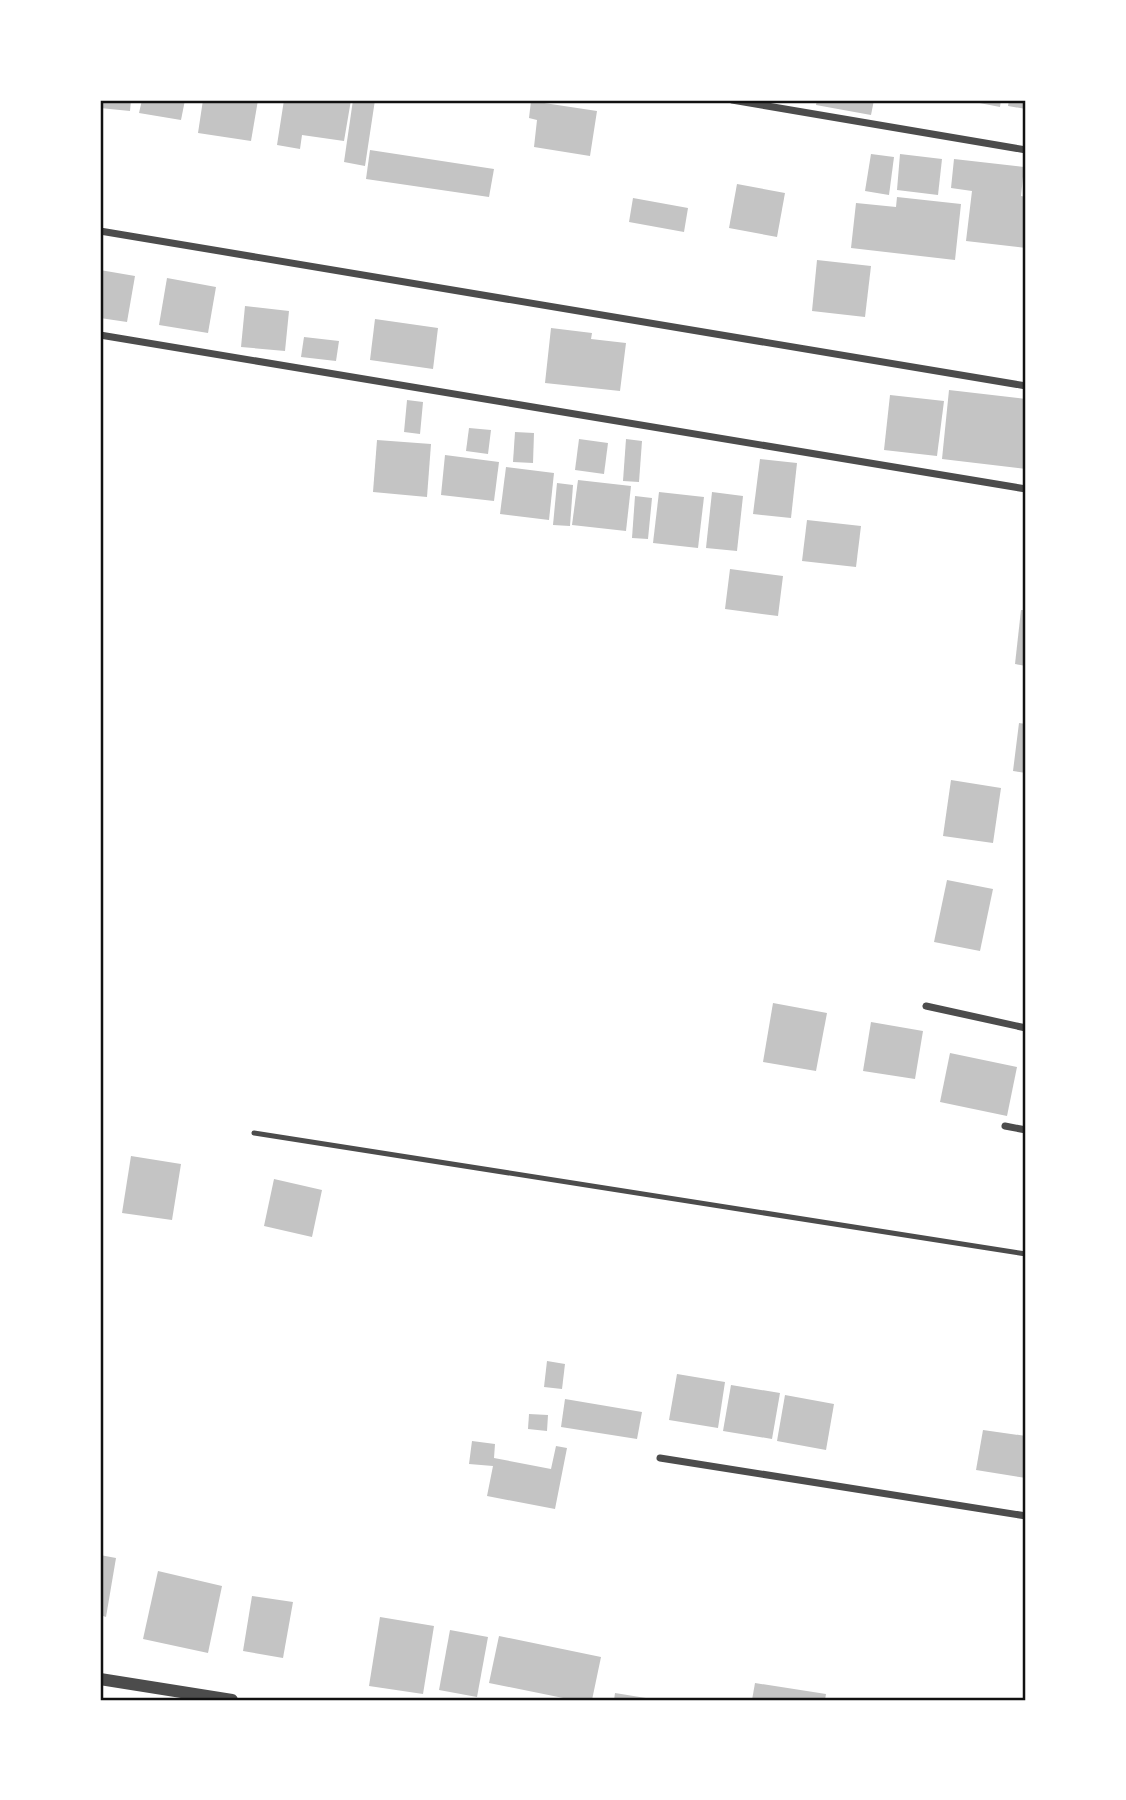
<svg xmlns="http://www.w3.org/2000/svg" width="1126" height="1800" viewBox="0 0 1126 1800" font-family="Mulish,sans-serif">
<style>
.building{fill:#c4c4c4}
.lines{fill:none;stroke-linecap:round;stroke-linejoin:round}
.service{stroke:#4c4c4c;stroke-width:5}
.minor{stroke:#4c4c4c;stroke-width:7}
.tertiary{stroke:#4c4c4c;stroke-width:12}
.neatline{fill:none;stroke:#111;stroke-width:2.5}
</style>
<rect width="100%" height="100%" fill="#fff"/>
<g class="building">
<path d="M100 100H131L130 111 100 108Z"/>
<path d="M142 100H185L181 120 139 113Z"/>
<path d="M203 100H258L251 141 198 133Z"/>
<path d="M284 100H351L344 141 302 135 300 149 277 145Z"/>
<path d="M353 100H375L365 166 344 162Z"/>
<path d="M817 100H874L871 115 816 105Z"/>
<path d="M964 100H1001L1000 107Z"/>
<path d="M1009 100H1026V109L1008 106Z"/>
<path d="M531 101 597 111 590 156 534 147 537 120 529 118Z"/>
<path d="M370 150 494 169 489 197 366 179Z"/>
<path d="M871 154 894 157 889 195 865 191Z"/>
<path d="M900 154 942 159 938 195 897 190Z"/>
<path d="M954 159 1024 167 1021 196 1026 197V248L966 241 972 191 951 188Z"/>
<path d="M737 184 785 193 777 237 729 228Z"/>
<path d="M897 197 961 204 955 260 851 248 856 203 896 207Z"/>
<path d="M633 198 688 208 684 232 629 222Z"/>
<path d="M817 260 871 266 865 317 812 311Z"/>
<path d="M100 270 135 276 127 322 100 318Z"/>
<path d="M167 278 216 287 208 333 159 325Z"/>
<path d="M245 306 289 311 285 351 241 347Z"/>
<path d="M375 319 438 328 433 369 370 360Z"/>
<path d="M551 328 592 333 591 339 626 343 620 391 545 383Z"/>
<path d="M304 337 339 341 336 361 301 357Z"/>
<path d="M949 390 1026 399V469L942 459Z"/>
<path d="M890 395 944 401 937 456 884 450Z"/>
<path d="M407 400 423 402 420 434 404 432Z"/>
<path d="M469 428 491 430 488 454 466 451Z"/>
<path d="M515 432 534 433 533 463 513 462Z"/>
<path d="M579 439 608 443 604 474 575 470Z"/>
<path d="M626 439 642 441 639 482 623 481Z"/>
<path d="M377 440 431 444 427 497 373 492Z"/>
<path d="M445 455 499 462 494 501 441 495Z"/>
<path d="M760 459 797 463 791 518 753 514Z"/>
<path d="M506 467 554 473 549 520 500 514Z"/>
<path d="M578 480 631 486 626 531 572 525Z"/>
<path d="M557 483 573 485 570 526 553 525Z"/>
<path d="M659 492 704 497 698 548 653 543Z"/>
<path d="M712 492 743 496 737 551 706 548Z"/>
<path d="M635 496 652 498 648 539 632 538Z"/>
<path d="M807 520 861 526 856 567 802 561Z"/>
<path d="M730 569 783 576 778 616 725 609Z"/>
<path d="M1021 610H1026V666L1015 664Z"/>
<path d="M1019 723 1026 724V773L1013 771Z"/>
<path d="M951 780 1001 788 993 843 943 836Z"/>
<path d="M947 880 993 889 980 951 934 942Z"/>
<path d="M773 1003 827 1013 816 1071 763 1062Z"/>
<path d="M871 1022 923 1031 915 1079 863 1071Z"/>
<path d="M950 1053 1017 1067 1007 1116 940 1102Z"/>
<path d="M131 1156 181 1164 172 1220 122 1213Z"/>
<path d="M274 1179 322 1190 312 1237 264 1226Z"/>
<path d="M547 1361 565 1364 562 1389 544 1387Z"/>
<path d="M677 1374 725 1382 718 1428 669 1420Z"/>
<path d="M731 1385 780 1393 772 1439 723 1431Z"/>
<path d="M785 1395 834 1404 826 1450 777 1441Z"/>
<path d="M565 1399 642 1412 637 1439 561 1427Z"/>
<path d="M529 1414 548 1415 547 1431 528 1429Z"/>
<path d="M983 1430 1026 1436V1478L976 1470Z"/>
<path d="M472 1441 495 1444 494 1458 551 1469 556 1446 567 1448 555 1509 487 1496 493 1466 469 1464Z"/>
<path d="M100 1555 116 1558 106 1617 100 1615Z"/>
<path d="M158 1571 222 1586 208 1653 143 1639Z"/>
<path d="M252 1596 293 1602 283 1658 243 1651Z"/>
<path d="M380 1617 434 1626 423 1694 369 1686Z"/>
<path d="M450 1630 488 1637 477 1697 439 1690Z"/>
<path d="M499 1636 601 1657 592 1700H573L489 1683Z"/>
<path d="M755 1683 826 1694 825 1700H752Z"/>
<path d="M615 1693 652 1699V1700H614Z"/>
</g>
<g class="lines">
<path class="service" d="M254 1133 1026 1254"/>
<g class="minor">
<path d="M732 100 1026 150"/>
<path d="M100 231 1026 386"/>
<path d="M100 335 1026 489"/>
<path d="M926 1006 1026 1028"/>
<path d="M1005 1126 1026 1130"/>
<path d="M660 1458 1026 1516"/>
</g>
<path class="tertiary" d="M100 1679 232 1700"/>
</g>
<rect width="1126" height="1800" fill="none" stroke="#ffffff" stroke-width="203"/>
<rect x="102" y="102" width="922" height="1597" class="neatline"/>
</svg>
